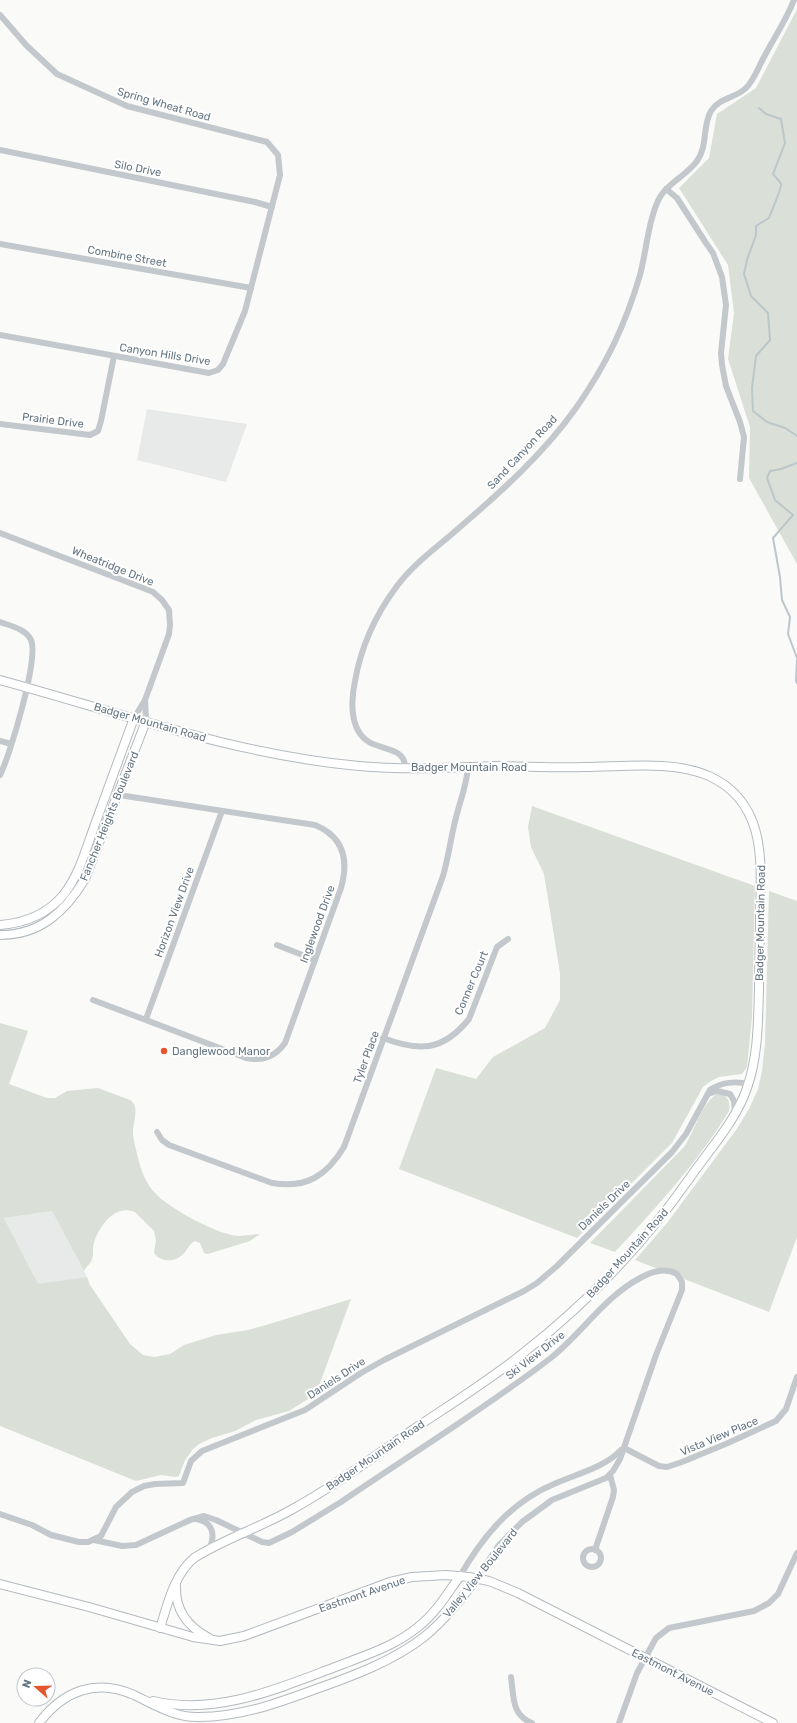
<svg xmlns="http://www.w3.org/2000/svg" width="797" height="1723" viewBox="0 0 797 1723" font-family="Rubik,sans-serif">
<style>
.built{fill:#e8e9e9}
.green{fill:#dadfd7}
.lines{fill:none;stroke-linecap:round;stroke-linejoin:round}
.stream{stroke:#bbc7cb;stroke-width:2}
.secondary-casing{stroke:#b3babf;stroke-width:10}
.street{stroke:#c3c8cc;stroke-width:6}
.secondary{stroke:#fff;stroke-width:8}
.poi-dot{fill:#e4572e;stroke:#fff;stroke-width:1.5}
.labels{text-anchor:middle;stroke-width:4;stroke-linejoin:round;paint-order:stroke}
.street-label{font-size:11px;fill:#657683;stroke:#fff}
.poi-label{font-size:11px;fill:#657683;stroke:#fff;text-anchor:start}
</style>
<rect width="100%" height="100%" fill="#fafaf8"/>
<g class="built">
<path d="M147 409 247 424 226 482 137 460Z"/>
<path d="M52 1211 87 1277 38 1285 4 1218Z"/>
</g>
<g class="green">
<path d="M797 9V564L749 478 750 427 728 359 734 313 728 265 679 188 709 158 717 114 756 88Z"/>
<path d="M532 806 755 886 752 1017 747 1067 742 1074 719 1077 711 1081 703 1087 672 1143 577 1238 399 1169 436 1068 476 1079 493 1057 545 1028 560 1000V973L544 874 531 847 528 827Z"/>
<path d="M769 891 797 901V1237L769 1312 635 1260 667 1223 736 1130 749 1109 758 1089 762 1071 765 1043Z"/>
<path d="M0 1023 28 1031 9 1084 47 1098H55L67 1091 98 1088 130 1100C141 1107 132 1123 133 1134 134 1142 136 1150 138 1158 141 1170 146 1184 155 1193 168 1208 220 1236 239 1236 246 1236 254 1234 260 1234L250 1241 208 1254 204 1253 200 1243 195 1241C188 1244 188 1251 182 1255 174 1263 160 1262 154 1253L156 1240 154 1231 135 1212C115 1204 99 1226 94 1243 92 1248 94 1254 92 1259 91 1264 86 1266 84 1271L52 1211 4 1218 38 1284 87 1277 90 1285 130 1344 143 1355 154 1357 170 1354 184 1345 216 1335 248 1330 266 1325 351 1299 316 1394 289 1411 256 1420 235 1431 212 1438 199 1444 193 1449 185 1460 179 1476 175 1477 161 1475 136 1481 0 1426Z"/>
<path d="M717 1094C727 1094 731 1101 729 1111 698 1162 656 1208 615 1252L590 1243 684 1147C694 1133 702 1102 717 1094Z"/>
</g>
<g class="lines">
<g class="stream">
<path d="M759 108 766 114 781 119 785 143 773 174C775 177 780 181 781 184 782 188 771 212 769 218L756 226V235L747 260 744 274 751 296 768 313 770 340 756 356 752 388 753 411 767 422 785 428 797 436"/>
<path d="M797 463 781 469 770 471 767 478 775 500 793 515 773 538 780 577 782 600 790 617 788 634 797 658"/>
<path d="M797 660 796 681 797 683"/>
</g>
<g class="secondary-casing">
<g id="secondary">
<path d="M0 680C118 712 236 755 359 766 404 770 449 768 494 766 524 766 554 768 584 767 623 767 673 760 709 776 768 803 761 864 760 918 760 942 759 966 759 990 758 1023 758 1057 747 1088 736 1121 709 1150 689 1179 643 1245 586 1304 522 1354 487 1382 448 1406 411 1431 372 1458 333 1487 291 1510 259 1528 224 1539 194 1558 174 1575 168 1603 160 1628"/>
<path d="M0 925C25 923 48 914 64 894 79 875 86 849 94 827 107 791 121 754 134 718"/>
<path d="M0 935C40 935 65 912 85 879L146 721"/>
<path d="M0 1584 89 1607 193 1637 220 1641 244 1636 390 1582 412 1577 446 1575 469 1577 489 1581 518 1593 773 1723"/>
<path d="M176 1586C175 1611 188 1627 209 1638"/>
<path d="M153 1701C218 1716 279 1688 338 1666 366 1655 395 1646 418 1627 436 1613 447 1594 460 1576"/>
<path d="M39 1723C63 1691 96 1678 134 1695 155 1705 176 1718 199 1717 240 1717 278 1703 316 1689 353 1676 393 1661 424 1637 445 1620 461 1599 477 1578"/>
</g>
</g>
<g class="street">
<path d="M0 15 27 46 57 74 127 106 267 142 278 155 280 175 245 311 223 364 218 370 209 373 0 335"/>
<path d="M0 150 255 202 272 207"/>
<path d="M666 189 677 198 706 243 713 253 722 277 726 305 721 353 722 365 726 386 740 422 744 437 740 479"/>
<path d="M0 244 251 288"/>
<path d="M0 424 90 435 98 431 101 421 114 356"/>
<path d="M0 533 143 588 153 592 162 600 169 610 170 625 169 634 145 700 134 718"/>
<path d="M0 622C11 626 26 629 31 640 39 658 10 756 0 775"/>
<path d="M145 700 146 721"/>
<path d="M0 741 11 744"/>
<path d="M405 767C405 748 382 750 369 742 349 730 351 700 355 681 361 647 376 614 397 586 414 563 439 546 460 527 502 491 544 453 576 408 606 365 625 326 640 275 646 253 649 216 660 197 669 182 687 175 697 161 708 146 702 126 711 111 719 98 736 98 746 88 754 80 758 68 763 59 773 39 786 21 794 0"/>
<path d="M277 945 315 960"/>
<path d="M93 1000 246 1058C263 1061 275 1057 285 1043L341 888C349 860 344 837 315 825L106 793"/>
<path d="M146 1019 222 811"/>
<path d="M383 1038C420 1052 443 1051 469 1019L497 947 508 939"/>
<path d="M708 1094 717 1091 730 1094 734 1101 735 1113"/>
<path d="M157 1132 162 1140 169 1145 272 1183C307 1189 327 1175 344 1147L443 876C448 859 450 843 454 826 458 806 466 789 468 768"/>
<path d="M624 1448 659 1466 667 1467 682 1462 728 1443 776 1421 786 1409 797 1377"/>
<path d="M0 1514 32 1525 51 1535 79 1542H88L101 1536 116 1507 132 1492 144 1486 155 1484 183 1483 191 1461 202 1451 305 1410 361 1373 384 1360 524 1291 537 1283 557 1266 672 1152 686 1134 710 1090C721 1082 736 1081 749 1084"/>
<path d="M195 1519C213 1521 216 1535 209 1549"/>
<path d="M94 1540 122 1546 136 1545 190 1520 204 1516 216 1520 262 1542 269 1543 292 1532 341 1502C382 1474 424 1447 465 1419 494 1399 524 1379 552 1357 583 1332 605 1296 642 1277 653 1271 665 1267 677 1274L682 1282V1290L656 1355 620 1459 613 1471 606 1478 552 1500 522 1522 499 1545 477 1578"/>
<circle cx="592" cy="1558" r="9"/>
<path d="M595 1550 613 1497 614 1490 610 1475"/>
<path d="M460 1576C483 1536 511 1502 554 1484 576 1474 604 1468 621 1450"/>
<path d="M511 1677C514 1696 511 1715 532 1723"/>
<path d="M619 1723 637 1673 656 1638 669 1628 754 1611 769 1603 778 1594 797 1553"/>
</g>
<use href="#secondary" class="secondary"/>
</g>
<circle class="poi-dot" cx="164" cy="1051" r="4"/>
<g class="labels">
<g class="street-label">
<text transform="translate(164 104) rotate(16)" y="4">Spring Wheat Road</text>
<text transform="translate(138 168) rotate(11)" y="4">Silo Drive</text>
<text transform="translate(127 256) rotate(10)" y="4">Combine Street</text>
<text transform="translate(165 354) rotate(9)" y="4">Canyon Hills Drive</text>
<text transform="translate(53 420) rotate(7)" y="4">Prairie Drive</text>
<text transform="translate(522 452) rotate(-47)" y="4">Sand Canyon Road</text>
<text transform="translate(113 566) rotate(22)" y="4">Wheatridge Drive</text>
<text transform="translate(150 722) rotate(16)" y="4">Badger Mountain Road</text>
<text x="469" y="771">Badger Mountain Road</text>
<text transform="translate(109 816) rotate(-68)" y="4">Fancher Heights Boulevard</text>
<text transform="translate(174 912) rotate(-70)" y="4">Horizon View Drive</text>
<text transform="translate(760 923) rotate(-89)" y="4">Badger Mountain Road</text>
<text transform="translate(317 924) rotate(-70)" y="4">Inglewood Drive</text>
<text transform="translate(471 983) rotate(-67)" y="4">Conner Court</text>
<text transform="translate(366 1057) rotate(-70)" y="4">Tyler Place</text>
<text transform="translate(604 1205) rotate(-44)" y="4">Daniels Drive</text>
<text transform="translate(627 1253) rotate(-48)" y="4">Badger Mountain Road</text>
<text transform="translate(535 1355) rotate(-38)" y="4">Ski View Drive</text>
<text transform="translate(336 1378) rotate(-33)" y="4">Daniels Drive</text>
<text transform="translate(719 1436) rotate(-23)" y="4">Vista View Place</text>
<text transform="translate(375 1455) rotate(-34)" y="4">Badger Mountain Road</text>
<text transform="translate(480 1573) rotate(-51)" y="4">Valley View Boulevard</text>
<text transform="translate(362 1594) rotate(-19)" y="4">Eastmont Avenue</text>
<text transform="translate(673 1672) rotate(27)" y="4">Eastmont Avenue</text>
</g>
<g class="poi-label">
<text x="172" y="1055">Danglewood Manor</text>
</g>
</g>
<g transform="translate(36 1687) rotate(290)"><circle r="19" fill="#ffffff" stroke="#c1c8cd"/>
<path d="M0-3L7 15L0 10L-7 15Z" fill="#e4572e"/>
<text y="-6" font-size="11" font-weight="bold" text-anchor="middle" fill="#657683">N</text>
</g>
</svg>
